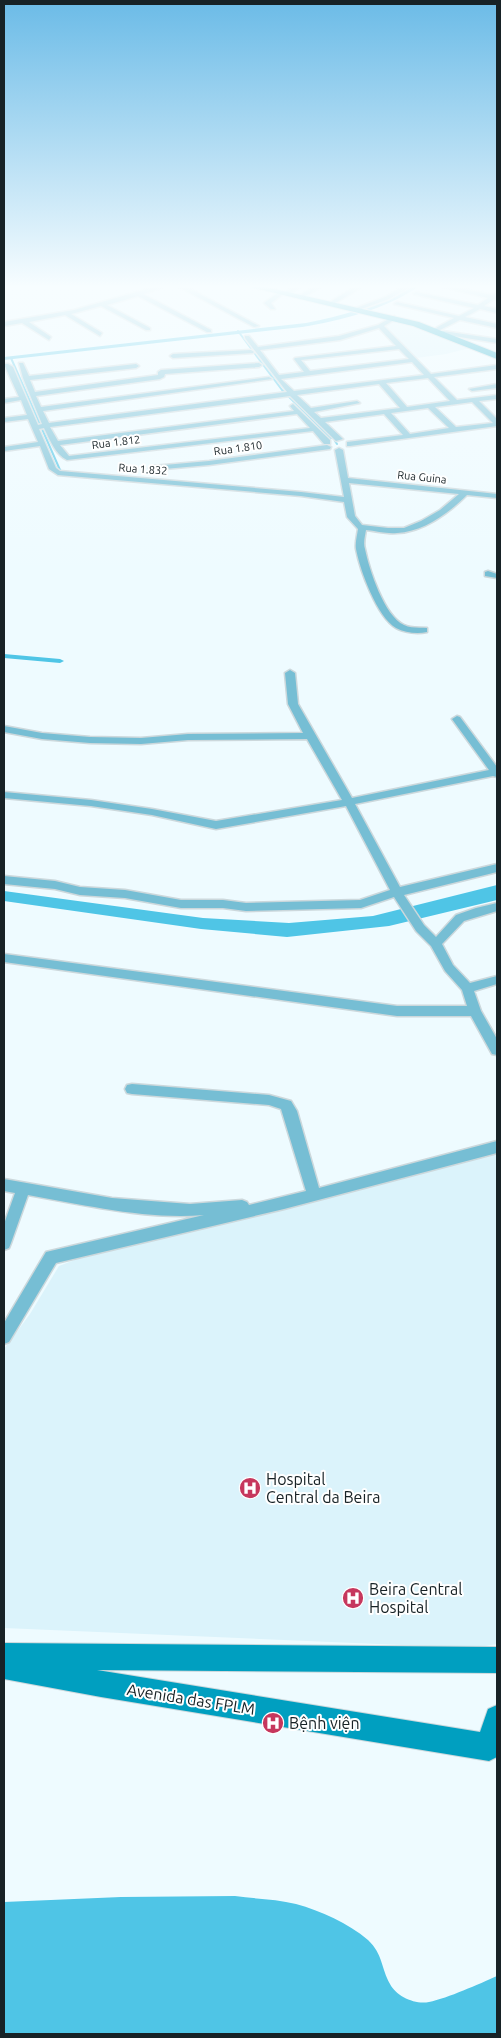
<svg xmlns="http://www.w3.org/2000/svg" width="501" height="2038" viewBox="0 0 501 2038" font-family="Ubuntu,sans-serif">
<style>
.built{fill:#dbf3fb}
.water{fill:#4fc5e6}
.lines{fill:none;stroke-linecap:round;stroke-linejoin:round}
.stream{stroke:#4fc5e6;stroke-width:2}
.canal{fill:#4fc5e6;fill-rule:evenodd}
.street-casing{stroke:#ccd8dc;stroke-width:3}
.secondary-casing{stroke:#ccd8dc;stroke-width:2}
.street{fill:#76bed4;fill-rule:evenodd}
.secondary{fill:#009fc0;fill-rule:evenodd}
.labels{text-anchor:middle;stroke-width:4;stroke-linejoin:round;paint-order:stroke}
.far-street-label{font-size:11px;fill:#172226;stroke:#fff}
.near-poi-label{font-size:16px;fill:#172226;stroke:#fff;text-anchor:start}
.near-street-label{font-size:16px;fill:#172226;stroke:#fff}
</style>
<rect width="100%" height="100%" fill="#eefbff"/>
<g class="built">
<path d="M393 320 418 327 470 348 446 354 416 358 383 326Z"/>
<path d="M497 1153V1644L473 1648 4 1628V1349L30 1314 59 1266 98 1251Z"/>
</g>
<g class="water">
<path d="M408 287H418C383 310 343 320 302 327L4 360V357L306 323C341 316 376 307 408 287Z"/>
<path d="M497 885V900L389 926 287 937 201 929 4 901V891L203 918 289 923 373 916Z"/>
<path d="M235 1896C255 1899 277 1899 296 1904 321 1911 348 1923 368 1940 383 1954 381 1968 390 1984 396 1996 415 2005 429 2002 448 1998 479 1984 497 1976V2034H4V1902L121 1897Z"/>
</g>
<g class="lines">
<g class="stream">
<path d="M238 331 282 390 331 438"/>
<path d="M11 358 60 470 63 472"/>
<path d="M335 441 337 444"/>
</g>
<path class="canal" d="M4 654 60 659 64 661 60 663 4 658Z"/>
<g class="street-casing">
<g id="street">
<path d="M154 287H164L143 294 211 330V332H207L138 296 107 305 150 328V330H146L101 306 71 314 102 333 100 336 65 315 29 322 51 337 49 340 22 323 4 326V322L74 310Z"/>
<path d="M179 287H187L259 326 254 327Z"/>
<path d="M293 287H300L288 295 283 294 271 303 275 309H271L264 303 279 292 284 293Z"/>
<path d="M313 287H321L302 298 297 297Z"/>
<path d="M354 287H362L332 305 327 304Z"/>
<path d="M402 287H410L389 299 356 311 351 310 385 297Z"/>
<path d="M442 287H455L492 295 497 292V300L494 299 484 306 497 309V313L480 309 465 317 497 324V328L460 320 436 332 434 329 454 318 394 304 397 302 459 316 474 308 413 294 416 292 478 305 488 298Z"/>
<path d="M394 316 396 319 384 326 431 374 497 365V369L434 377 457 400 497 395V399L479 401 497 419V426L350 446H347V442L403 435 384 414 325 422 343 439 336 441 290 396 50 427 58 441 294 411 290 406 293 404 330 440V444H324L313 431 67 460C55 454 50 440 44 428L39 429 56 468 60 471 301 492 344 497 335 450 339 448 343 450 348 478 497 494V498L467 495C449 513 423 532 397 533 387 534 376 531 366 530 365 536 363 543 365 549 369 569 384 616 404 625 411 629 420 627 427 628V632C418 634 405 633 396 628 377 617 360 570 356 549 355 543 357 536 358 529L347 517 344 502 301 496 58 475 49 469 40 446 4 451V447L38 442 28 419 4 422V418L27 415 21 400 4 403V399L19 397 4 364H8L13 367 38 425 42 424 23 378 19 363H23L29 376 136 364 139 366 136 368 30 380 35 392 158 375V372L161 370 259 363 262 365 259 367 165 374 164 377 160 379 36 396 41 407 269 377 272 379 43 411 49 423 287 392 245 338V336H249L258 347 339 336 378 325ZM379 328 396 346 295 358 294 359 304 372 279 375 260 350 340 340ZM399 349 409 359 310 371 301 360ZM412 362 424 375 294 391 281 379ZM428 378 450 401 407 407 386 383ZM379 384 400 408 321 418 314 412 360 403 357 401 311 408 297 395ZM472 402 493 423 456 427 435 407ZM428 408 449 428 410 434 391 413ZM297 414 310 428 69 456 60 445ZM349 483 459 494 440 510 421 521 404 528H388L362 525 355 516Z"/>
<path d="M443 331 497 339V343L441 334Z"/>
<path d="M251 350 254 352 253 353 173 358 170 356 173 354Z"/>
<path d="M497 384V388L472 391 469 389Z"/>
<path d="M327 445 331 447 330 449 209 465 153 470 149 468 153 466 209 461Z"/>
<path d="M488 571 497 574V578L485 576V572Z"/>
<path d="M290 670 295 673 298 704 352 798 489 770 452 719 457 716 460 717 497 767V777L493 776 355 804 400 887 497 864V872L404 895 424 925 436 937 456 915 476 908 497 903V911L464 921 442 944 453 965 470 983 497 976V984L474 991 481 1011 497 1039V1055L492 1054 471 1016H397L4 962V954L397 1006H467L462 990 445 971 431 946 416 931 394 897 361 908 246 911 223 908H181L125 898 80 895 55 889 4 884V876L55 881 80 887 125 890 181 900H223L246 903 360 900 390 890 346 806 216 829 152 815 91 806 4 798V792L91 800 152 809 216 821 342 800 307 739 188 740 141 744 90 743 42 739 4 732V726L42 733 90 737 141 738 188 734 303 733 288 704 285 673Z"/>
<path d="M132 1084 269 1095 291 1101 297 1111 319 1188 497 1141V1153L284 1209 56 1263 9 1342 4 1344V1323L46 1252 204 1215C147 1220 85 1205 28 1195L11 1243 9 1248 4 1250V1224L15 1193 4 1191V1179L112 1198 190 1204 242 1200 247 1202 249 1205 306 1191 281 1109 269 1105 132 1094 127 1093 125 1089 127 1085Z"/>
</g>
</g>
<g class="secondary-casing">
<g id="secondary">
<path d="M250 287H266L419 322 497 353V359L413 326Z"/>
<path d="M4 1643 497 1647V1673L97 1670 480 1732 488 1709 497 1705V1757L489 1761 101 1697 4 1679Z"/>
</g>
</g>
<use href="#street" class="street"/>
<use href="#secondary" class="secondary"/>
</g>
<linearGradient id="sky" x2="0" y2="1"><stop stop-color="#6bbbe7"/><stop offset="0.5" stop-color="#f7fdff"/><stop offset="1" stop-color="#f7fdff" stop-opacity="0"/></linearGradient>
<rect width="501" height="573" fill="url(#sky)"/>
<defs>
<g id="hospital-disc" transform="scale(1.125)"><circle r="9.5" fill="#c6375d" stroke="#fff"/><path d="M-5-5h3v3.5h4V-5h3V5h-3V1.5h-4V5h-3Z" fill="#fff"/></g>
</defs>
<g fill-rule="evenodd">
<use href="#hospital-disc" x="250" y="1488"/>
<use href="#hospital-disc" x="353" y="1598"/>
<use href="#hospital-disc" x="273" y="1723"/>
</g>
<g class="labels">
<g class="far-street-label">
<text transform="translate(116 442) rotate(-7)" y="4">Rua 1.812</text>
<text transform="translate(238 448) rotate(-8)" y="4">Rua 1.810</text>
<text transform="translate(143 469) rotate(4)" y="4">Rua 1.832</text>
<text transform="translate(422 477) rotate(6)" y="4">Rua Guina</text>
</g>
<g class="near-poi-label">
<text x="266" y="1485">Hospital<tspan x="266" dy="18">Central da Beira</tspan></text>
<text x="369" y="1595">Beira Central<tspan x="369" dy="18">Hospital</tspan></text>
<text x="289" y="1729">Bệnh viện</text>
</g>
<g class="near-street-label">
<text transform="translate(191 1699) rotate(9)" y="6">Avenida das FPLM</text>
</g>
</g>
<rect width="501" height="2038" fill="none" stroke="#172226" stroke-width="10"/>
</svg>
